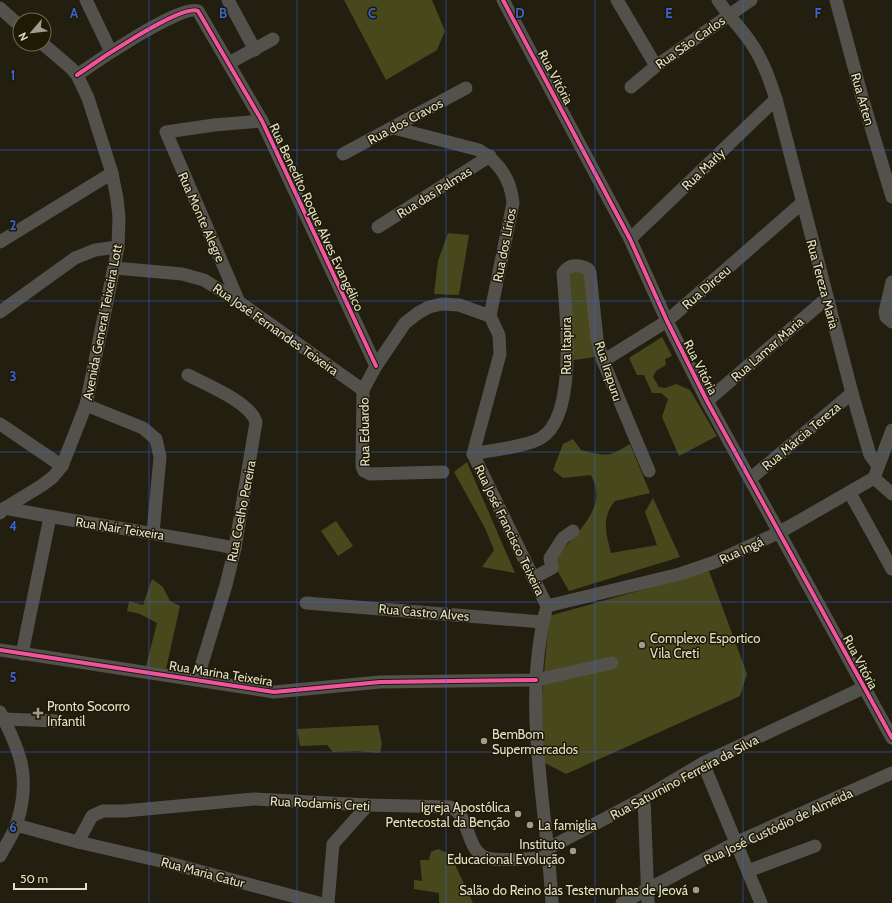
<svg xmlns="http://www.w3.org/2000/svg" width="892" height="903" viewBox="0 0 892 903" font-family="Cabin,sans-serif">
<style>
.green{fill:#47491c}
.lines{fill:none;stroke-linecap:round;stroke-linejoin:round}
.minor{stroke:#53514c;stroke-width:13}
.cycleway-casing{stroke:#1f1a02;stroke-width:6}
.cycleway{stroke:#f153a3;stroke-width:4}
.grid{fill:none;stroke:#3a64d7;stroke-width:1;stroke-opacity:0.55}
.poi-dot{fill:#9e9c8c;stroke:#1f1a02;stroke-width:1.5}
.labels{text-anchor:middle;stroke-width:3;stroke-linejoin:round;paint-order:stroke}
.street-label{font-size:13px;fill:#e1dfcf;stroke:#1f1a02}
.poi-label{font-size:13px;fill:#e1dfcf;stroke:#1f1a02;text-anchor:start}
.grid-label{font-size:13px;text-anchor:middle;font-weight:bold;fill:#3a64d7;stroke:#1f1a02;stroke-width:3;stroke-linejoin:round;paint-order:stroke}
</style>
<rect width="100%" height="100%" fill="#221f11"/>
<g class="green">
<path d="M344 0H432L445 31 437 50 386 80Z"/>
<path d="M448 233 469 235 459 295 434 294 438 261Z"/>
<path d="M573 270 586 271 595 357 574 360 568 276Z"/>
<path d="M662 337 672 356 665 359 666 365 656 371 653 377 659 387 665 388 676 384 690 390 717 436 679 456 662 417 668 399 661 393H652L644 375H637L629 358Z"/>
<path d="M573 439 581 450C607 456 607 458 630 444L650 493 615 501C601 518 606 533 611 553L657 545 645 512 653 498 680 557 569 591 557 570 553 559C568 544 601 513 596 490 596 485 593 480 591 475L563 478 553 470 563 444Z"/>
<path d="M467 462 515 573 482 567 494 550 485 528 454 472Z"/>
<path d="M336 521 353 546 338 556 321 531Z"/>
<path d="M709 571 747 674 740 696 566 774 545 763 541 708 549 616Z"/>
<path d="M152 579 163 587 170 601 180 606 166 669 146 666 157 623 140 614 127 611 129 601 143 605Z"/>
<path d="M378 725 382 744 380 753 356 751 333 752 327 745 300 746 297 729Z"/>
<path d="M438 849 450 854 473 903H439V893L414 889V880L422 881 420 860H429L431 852Z"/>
</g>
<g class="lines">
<g class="minor">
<path d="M86 0 111 52"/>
<path d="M228 0 255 50"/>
<path d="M503 0 630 239 667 321 707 401 892 738"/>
<path d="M617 0 656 66"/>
<path d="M718 0C727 14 739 26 749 40 762 58 769 78 776 99L852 393 870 455 878 466"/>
<path d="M836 0 862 97 892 197"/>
<path d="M0 8 20 26"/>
<path d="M229 63 273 39"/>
<path d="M77 75C94 63 182 3 198 11L262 121 376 366"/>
<path d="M631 87 656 66 751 0"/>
<path d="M394 128 479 150C499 162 511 180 513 203L490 316"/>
<path d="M343 154 466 88"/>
<path d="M378 227 490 156"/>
<path d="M630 239 776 99"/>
<path d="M0 242 112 173"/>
<path d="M115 268 182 274 204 280 239 302 363 390"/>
<path d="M892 282 885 312 886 317 892 322"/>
<path d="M239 302 166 132 214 125 262 121"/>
<path d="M0 312 75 258 95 250 118 247"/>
<path d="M490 316 499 335 500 354 473 454 547 606"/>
<path d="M603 361 667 321 802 203"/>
<path d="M188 375C207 385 250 402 256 422L235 548 226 585 197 680"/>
<path d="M707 401 827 298"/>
<path d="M86 405 143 428 156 439 160 457 153 533"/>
<path d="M0 424 62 466"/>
<path d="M473 454C491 450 526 447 541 438 578 416 566 311 563 273 569 264 579 264 588 269L590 273 597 339 603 361 649 471"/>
<path d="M443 472 370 474 364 471 362 466 363 390 376 366 405 323 418 313 429 307 442 304 459 305 490 316"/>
<path d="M874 478 892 494"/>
<path d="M750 479 852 393"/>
<path d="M850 493 892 569"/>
<path d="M5 508C81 523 158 533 235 548"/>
<path d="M0 513 5 508 41 486 53 477 62 466 86 405 118 247 119 217 117 199 112 173 88 98 77 75 71 68 43 44"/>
<path d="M533 578 552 568 550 558 563 538 573 531"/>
<path d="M306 603 543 622"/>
<path d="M547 606 680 574 715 562 780 532 874 478 892 430"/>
<path d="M547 606C521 703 547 805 552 903"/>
<path d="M0 650 274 692 380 682 536 680 612 663"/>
<path d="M22 654 50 517"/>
<path d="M0 712C21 752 31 778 17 823 13 835 5 846 0 856"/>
<path d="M4 719 56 721"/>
<path d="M703 763 761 903"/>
<path d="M644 798 648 903"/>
<path d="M16 825 78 842 169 863 319 903"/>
<path d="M78 842 92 816 103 811H124L254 799 368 805 450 807C471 815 465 851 487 858 501 862 534 858 550 857"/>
<path d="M549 848 644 798 703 763 863 688"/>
<path d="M748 871 815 846"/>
<path d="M328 903 333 844 368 805"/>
<path d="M622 903 735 843 892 773"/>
</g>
<g class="cycleway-casing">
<g id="cycleway">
<path d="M503 0 630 239 667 321 707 401 892 738"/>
<path d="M77 75C94 63 182 3 198 11L262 121 376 366"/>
<path d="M0 650 274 692 380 682 536 680"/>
</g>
</g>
<use href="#cycleway" class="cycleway"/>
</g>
<path class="grid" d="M149 0V903M297 0V903M446 0V903M595 0V903M743 0V903M0 150H892M0 301H892M0 452H892M0 602H892M0 752H892"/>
<g class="poi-dot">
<circle cx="642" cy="645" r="4"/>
<path d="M36 707h4v4h4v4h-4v4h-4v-4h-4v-4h4z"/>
<circle cx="484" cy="741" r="4"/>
<circle cx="518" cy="814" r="4"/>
<circle cx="530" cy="825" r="4"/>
<circle cx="573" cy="851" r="4"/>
<circle cx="696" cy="890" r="4"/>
</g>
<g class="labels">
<g class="street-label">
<text transform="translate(690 42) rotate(-35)" y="5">Rua São Carlos</text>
<text transform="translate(556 77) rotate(62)" y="5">Rua Vitória</text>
<text transform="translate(863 99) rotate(74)" y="5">Rua Arten</text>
<text transform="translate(405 121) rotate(-28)" y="5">Rua dos Cravos</text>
<text transform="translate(703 169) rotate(-44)" y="5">Rua Marly</text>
<text transform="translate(434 192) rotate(-32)" y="5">Rua das Palmas</text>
<text transform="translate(202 217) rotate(66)" y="5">Rua Monte Alegre</text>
<text transform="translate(317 217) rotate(65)" y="5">Rua Benedito Roque Alves Evangélico</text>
<text transform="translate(504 245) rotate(-79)" y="5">Rua dos Lírios</text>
<text transform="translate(823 284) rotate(75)" y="5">Rua Tereza Maria</text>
<text transform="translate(706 287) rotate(-41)" y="5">Rua Dirceu</text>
<text transform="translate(102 322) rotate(-79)" y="5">Avenida General Teixeira Lott</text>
<text transform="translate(276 329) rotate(35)" y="5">Rua José Fernandes Teixeira</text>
<text transform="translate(566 346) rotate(-90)" y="5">Rua Itapira</text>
<text transform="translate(767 349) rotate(-41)" y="5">Rua Lamar Maria</text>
<text transform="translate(701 367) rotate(63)" y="5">Rua Vitória</text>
<text transform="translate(609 371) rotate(72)" y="5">Rua Irapuru</text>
<text transform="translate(364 432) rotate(-91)" y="5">Rua Eduardo</text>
<text transform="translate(801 436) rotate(-40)" y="5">Rua Márcia Tereza</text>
<text transform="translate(241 511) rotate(-79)" y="5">Rua Coelho Pereira</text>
<text transform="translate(120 528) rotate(9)" y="5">Rua Nair Teixeira</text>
<text transform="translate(510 530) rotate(64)" y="5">Rua José Francisco Teixeira</text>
<text transform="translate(741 550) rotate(-25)" y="5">Rua Ingá</text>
<text transform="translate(424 612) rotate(5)" y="5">Rua Castro Alves</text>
<text transform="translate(861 662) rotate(62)" y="5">Rua Vitória</text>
<text transform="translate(221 673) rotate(9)" y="5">Rua Marina Teixeira</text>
<text transform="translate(684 777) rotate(-28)" y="5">Rua Saturnino Ferreira da Silva</text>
<text transform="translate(320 803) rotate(3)" y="5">Rua Rodamis Creti</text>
<text transform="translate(778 826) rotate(-25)" y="5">Rua José Custódio de Almeida</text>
<text transform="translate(203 872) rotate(15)" y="5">Rua Maria Catur</text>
</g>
<g class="poi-label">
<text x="650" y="643">Complexo Esportico<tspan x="650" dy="15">Vila Creti</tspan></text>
<text x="47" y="711">Pronto Socorro<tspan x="47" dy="15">Infantil</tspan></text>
<text x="492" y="739">BemBom<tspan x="492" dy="15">Supermercados</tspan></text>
<text x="510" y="812" text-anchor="end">Igreja Apostólica<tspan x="510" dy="15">Pentecostal da Benção</tspan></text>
<text x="538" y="830">La famiglia</text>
<text x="565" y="849" text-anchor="end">Instituto<tspan x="565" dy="15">Educacional Evolução</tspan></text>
<text x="688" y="895" text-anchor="end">Salão do Reino das Testemunhas de Jeová</text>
</g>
</g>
<g class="grid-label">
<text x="74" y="18">A</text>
<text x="223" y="18">B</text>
<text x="372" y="18">C</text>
<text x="520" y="18">D</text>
<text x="669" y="18">E</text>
<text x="818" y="18">F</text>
<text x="13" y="80">1</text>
<text x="13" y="230">2</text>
<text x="13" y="381">3</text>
<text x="13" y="531">4</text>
<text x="13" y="682">5</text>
<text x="13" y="832">6</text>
</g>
<g transform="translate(32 32) rotate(242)"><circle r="19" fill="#1f1a02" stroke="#6d6954"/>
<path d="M0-3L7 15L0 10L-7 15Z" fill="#9e9c8c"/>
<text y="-6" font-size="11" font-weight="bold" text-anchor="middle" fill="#e1dfcf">N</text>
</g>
<path d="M14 883v6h72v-6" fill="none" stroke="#e1dfcf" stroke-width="2"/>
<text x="20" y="883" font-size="12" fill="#e1dfcf" stroke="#1f1a02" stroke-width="3" paint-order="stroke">50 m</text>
</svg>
